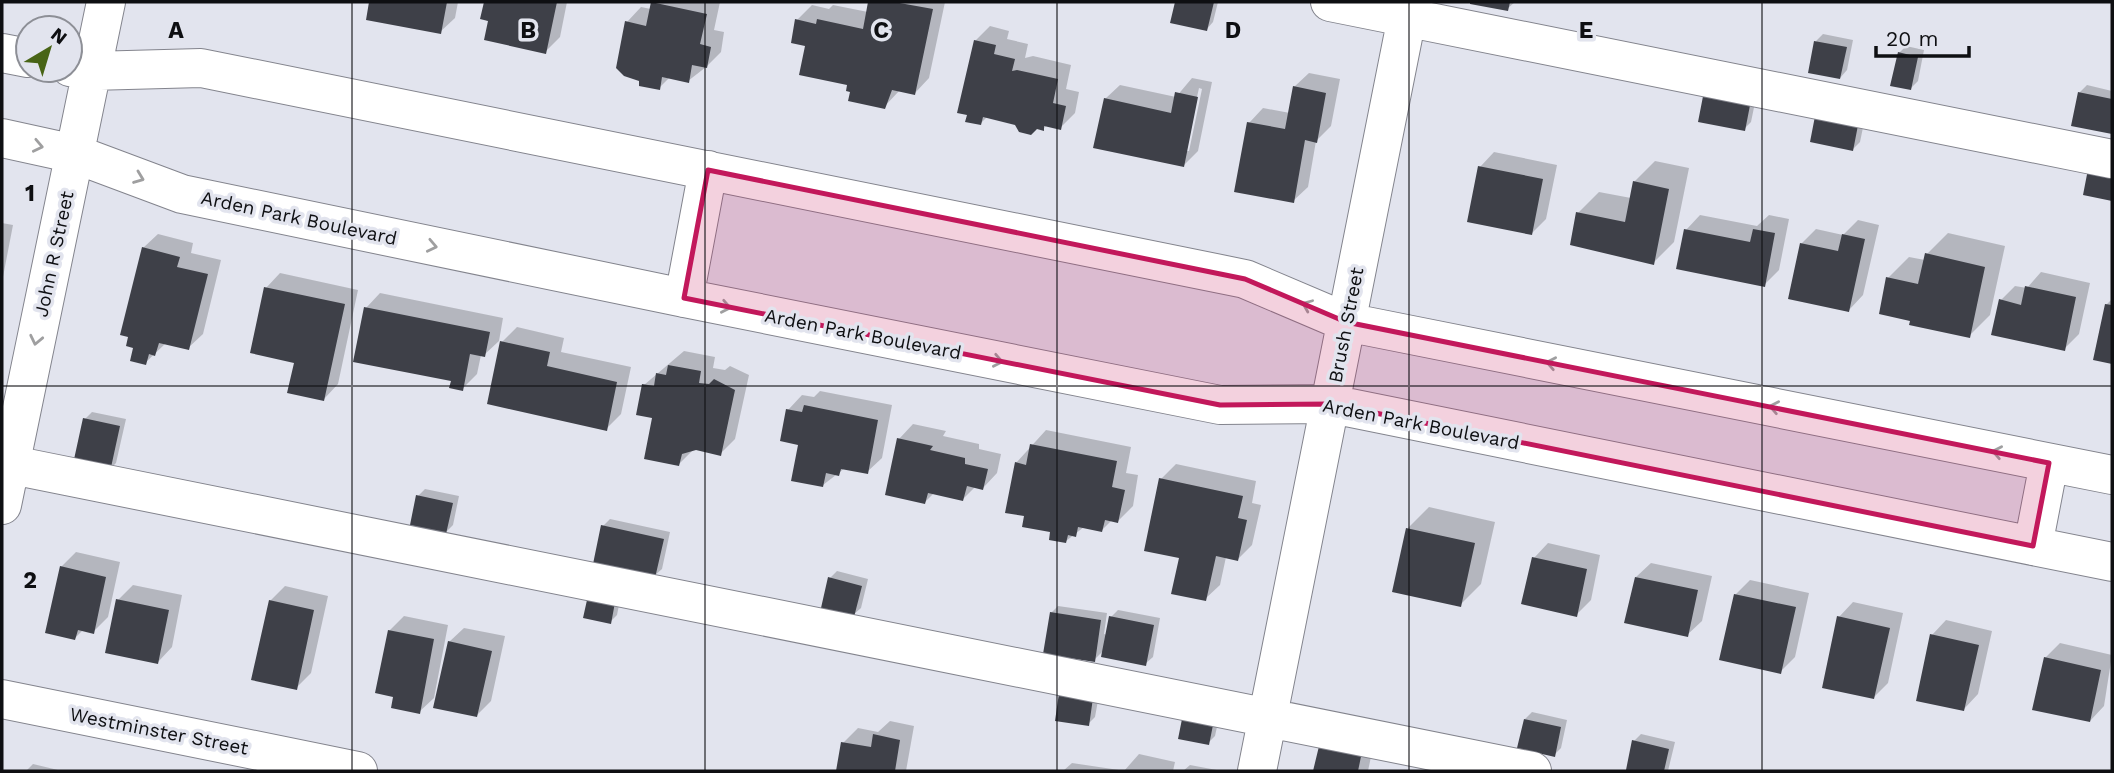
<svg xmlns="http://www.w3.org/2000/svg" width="2114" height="773" viewBox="0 0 2114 773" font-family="'Work Sans',sans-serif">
<rect width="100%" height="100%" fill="#e2e4ee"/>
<path fill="#0003" fill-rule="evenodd" d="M371 2H458L455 18 440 32 368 19Z
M486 2H567L560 37 545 52 482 18Z
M654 2H720L714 30 724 32 721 52 706 67 688 81 670 77 659 88 627 22 641 7 651 9Z
M870 2H945L929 78 915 93 900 90 884 107 852 91 849 84 807 45 797 20 812 5 829 9 833 5 868 12Z
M1177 2H1218L1213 22 1206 30 1172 21Z
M1472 2H1515L1507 9Z
M990 26 1009 31 1007 39 1028 44 1025 58 1033 56 1071 65 1066 89 1079 92 1075 113 1060 128 1047 125 1043 129 988 116 980 124 975 41Z
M1823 34 1853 40 1847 70 1840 78 1816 41Z
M1906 46 1924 50 1918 81 1911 88 1899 53Z
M1309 73 1340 79 1331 126 1316 141 1308 187 1293 201 1249 123 1263 108 1290 113 1294 87Z
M1192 78 1212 82 1198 151 1183 166 1105 99 1120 85 1176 97ZM1199 88 1202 89 1189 151H1185Z
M2087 85 2112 91V132L2073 124 2080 92Z
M1707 87 1758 88 1751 122 1744 129Z
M1866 113 1860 142 1853 149 1812 140Z
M1494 152 1557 165 1546 219 1532 233 1480 167Z
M1655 161 1689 168 1674 242 1653 263 1578 213 1599 192 1631 198 1634 182Z
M1700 215 1757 226 1769 215 1789 219 1779 270 1764 285 1686 230Z
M1858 220 1879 225 1863 295 1849 310 1801 244 1816 229 1843 235Z
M2 223 13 225 2 282Z
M1948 233 2005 246 1990 315 1969 336 1888 278 1909 257 1925 260 1927 254Z
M158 234 193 243 191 253 221 260 203 334 188 348 166 343 145 363 143 248Z
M2041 272 2090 283 2079 334 2064 349 2001 300 2015 286 2027 288Z
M280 273 358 290 338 384 324 399 296 361 266 288Z
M380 293 503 318 499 341 484 355H481L477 374 462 389 366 308Z
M2112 299V362L2095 359 2106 305Z
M517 327 564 338 561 352 631 367 621 414 606 429 502 342Z
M684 351 715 357 713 368 725 370 730 366 749 375 735 439 720 454 694 449 679 464 654 417 644 385Z
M820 391 892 405 882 458 867 472 845 468 823 485 788 410 802 395 814 397Z
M92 412 126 419 116 463 109 470 85 419Z
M913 424 946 431 943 436 979 444V449L1001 454 997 473 983 488 976 486 963 499 934 493 925 502 899 439Z
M1046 430 1131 447 1126 473 1138 475 1133 506 1118 521 1112 520 1102 530 1084 527 1066 541 1026 515 1016 463Z
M1176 464 1256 481 1252 503 1261 505 1252 545 1238 559 1226 557 1220 585 1205 599 1181 557 1161 479Z
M425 489 459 496 453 525 446 532 418 496Z
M1429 507 1495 522 1481 584 1460 605 1408 528Z
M610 519 670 532 662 569 654 576 603 526Z
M1548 543 1600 555 1591 600 1576 615 1534 558Z
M76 552 120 562 108 617 93 632 83 630 75 638 61 567Z
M1651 563 1712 576 1702 621 1687 635 1636 577Z
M837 571 868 579 861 608 853 615 830 578Z
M1750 580 1809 593 1795 657 1780 672 1735 595Z
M133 585 182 595 172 647 158 662 118 600Z
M597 585 622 590 617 615 610 622Z
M285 586 328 596 311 673 296 688 270 601Z
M1853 602 1903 613 1888 683 1874 697 1839 617Z
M1058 606 1107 613 1104 634 1107 635 1111 617 1118 610 1160 618 1153 657 1145 664 1104 650 1094 660 1051 613Z
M404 616 448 625 434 698 419 712 395 695 389 631Z
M1946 620 1992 631 1978 694 1964 709 1932 635Z
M464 628 505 636 491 701 477 715 449 642Z
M2060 643 2112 655 2104 706 2090 721 2045 658Z
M1101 684 1095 717 1088 724 1061 686Z
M1532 712 1567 720 1561 748 1554 755 1525 719Z
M1220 713 1215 736 1208 743 1180 737Z
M890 721 914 726 906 771H837L843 743 858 728 878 732Z
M1376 733 1368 771H1315L1322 739Z
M1641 734 1675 742 1668 771 1628 769 1634 741Z
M1139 754 1175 762 1173 771H1124Z
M1072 763 1119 770V771H1063Z
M33 764 58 770 57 771H26Z
M1190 765 1222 771H1183Z"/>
<path fill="#3e4048" d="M369 2H447L441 34 366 20Z
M484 2H557L546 54 484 40 488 21 480 19Z
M651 2 707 14 700 44 711 47 707 68 692 65 689 83 662 77 660 90 639 86V81L624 76 616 68 625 21 646 26Z
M868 2H894L933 9 915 95 892 90 885 109 848 101 850 92 846 91 847 85 799 75 805 46 791 43 795 19 816 24 817 19 863 29Z
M1175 2H1214L1207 31 1170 23Z
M1470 2H1510L1508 11 1470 4Z
M974 40 996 45 994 54 1015 59 1012 71 1017 70 1058 79 1053 103 1066 106 1061 130 1044 126V131L1037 129 1031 135 1019 132 1015 125 983 117 981 125 965 122 967 115 957 113Z
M1814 41 1847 47 1840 79 1808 73Z
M1898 52 1918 57 1911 90 1890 86Z
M1293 86 1326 93 1317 143 1305 140 1294 203 1234 192 1247 122 1285 129Z
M1705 86 1752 95 1745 131 1698 122Z
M1175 92 1198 97 1184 167 1093 148 1104 98 1171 113Z
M2078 92 2112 99V134L2071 126Z
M1816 111 1859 120 1853 151 1810 142Z
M2089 164 2112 169V201L2083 195Z
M1478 166 1543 179 1532 235 1467 222Z
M1633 181 1669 189 1654 265 1570 245 1576 212 1625 222Z
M1684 229 1750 242 1753 229 1775 233 1765 287 1676 269Z
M1842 234 1865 239 1849 312 1788 299 1800 243 1838 251Z
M142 247 180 257 177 267 208 274 189 350 159 343 155 356 149 354 146 365 130 361 133 348 126 346 128 337 120 335Z
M1925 253 1985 267 1970 338 1909 325 1910 321 1879 314 1886 277 1918 284Z
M2025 286 2076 297 2065 351 1991 335 1999 299 2021 305Z
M264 287 345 304 324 401 287 393 294 363 250 353Z
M2105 304 2112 305V364L2093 360Z
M364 307 490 332 485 357 470 354 463 391 449 388 451 381 353 362Z
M500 341 550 352 547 366 617 382 607 431 487 404Z
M668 365 701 371 699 383 709 384 714 379 735 390 721 456 696 450 682 454 679 466 644 459 652 418 636 415 642 384 654 386 656 373 666 375Z
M804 405 878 420 868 474 841 469 839 476 826 473 823 487 791 481 798 445 780 441 786 409 802 412Z
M83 418 120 426 110 472 73 464Z
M897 438 933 446 930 450 965 458V464L988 469 983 490 967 486 963 501 928 493 925 504 885 495Z
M1030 444 1117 461 1112 487 1125 490 1118 523 1105 520 1102 532 1078 527 1076 537 1068 535 1066 543 1049 540 1050 532 1022 527 1024 516 1005 513 1015 462 1026 465Z
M1159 478 1243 496 1238 518 1247 520 1238 561 1216 556 1206 601 1171 594 1179 558 1144 551Z
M416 495 453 503 446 534 410 525Z
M601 525 664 539 655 578 593 564Z
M1406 528 1475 543 1461 607 1392 592Z
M1532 557 1587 569 1577 617 1521 604Z
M60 566 106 577 94 634 78 630 75 640 45 633Z
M828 577 862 586 854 617 821 608Z
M1635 577 1698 590 1688 637 1624 623Z
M589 591 616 597 611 624 583 618Z
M1734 594 1796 607 1781 674 1719 660Z
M116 599 169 610 158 664 105 653Z
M269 600 314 610 297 690 251 680Z
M1050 612 1101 620 1095 662 1043 654Z
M1109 616 1154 625 1146 666 1101 657Z
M1837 616 1890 628 1874 699 1822 688Z
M388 630 434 639 420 714 391 708 393 697 375 693Z
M1930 634 1979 645 1964 711 1916 701Z
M448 641 492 651 477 717 433 708Z
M2044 657 2101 670 2090 722 2032 710Z
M1060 686 1094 691 1089 726 1055 721Z
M1183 714 1214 720 1209 745 1178 739Z
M1524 719 1561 727 1555 757 1517 748Z
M873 734 900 740 895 771H836L841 742 871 747Z
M1321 738 1363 747 1358 771H1313Z
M1632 740 1669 749 1664 771 1626 770Z"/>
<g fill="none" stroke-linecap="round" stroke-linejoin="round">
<defs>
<path id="minor" d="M1330 2 2112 159
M2 53 28 58
M70 67 91 71 201 68 1245 279 1346 322 2112 475
M2 138 75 154 182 194 684 298 1220 405 1331 404 2112 562
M684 298 708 170
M2 463 1532 771
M2 505 106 2
M2033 546 2049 463
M2 699 358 771
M1257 771 1410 2"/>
</defs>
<use href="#minor" stroke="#83848d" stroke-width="40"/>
<use href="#minor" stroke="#fff" stroke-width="38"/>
</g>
<defs><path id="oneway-chevron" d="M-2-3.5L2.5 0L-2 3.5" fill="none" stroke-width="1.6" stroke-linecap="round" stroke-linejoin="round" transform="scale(1.75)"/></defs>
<g stroke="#9f9fa0">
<use href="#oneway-chevron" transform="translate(38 146) rotate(12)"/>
<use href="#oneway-chevron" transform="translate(139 178) rotate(21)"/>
<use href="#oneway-chevron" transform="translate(432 246) rotate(12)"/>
<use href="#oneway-chevron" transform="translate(1307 305) rotate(-157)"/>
<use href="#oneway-chevron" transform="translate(726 307) rotate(11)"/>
<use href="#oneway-chevron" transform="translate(36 340) rotate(102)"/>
<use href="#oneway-chevron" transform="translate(998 361) rotate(11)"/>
<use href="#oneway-chevron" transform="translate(1551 363) rotate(-169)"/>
<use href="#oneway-chevron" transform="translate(1774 407) rotate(-169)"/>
<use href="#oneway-chevron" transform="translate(1997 452) rotate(-169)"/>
</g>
<path fill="#c2185b" fill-opacity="0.2" stroke="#c2185b" stroke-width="5" stroke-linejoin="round" d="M708 170 1245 279 1346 322 2049 463 2033 546 1331 404 1220 405 684 298Z"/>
<path fill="none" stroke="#0e0f12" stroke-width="2" stroke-opacity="0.55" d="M352 2V771M705 2V771M1057 2V771M1409 2V771M1762 2V771M2 386H2112"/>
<g text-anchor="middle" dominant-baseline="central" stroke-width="7" stroke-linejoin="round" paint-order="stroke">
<g font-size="19" fill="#0e0f12" stroke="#e2e4ee">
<text transform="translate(299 218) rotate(12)">Arden Park Boulevard</text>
<text transform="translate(54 254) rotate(-78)">John R Street</text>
<text transform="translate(1346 325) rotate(-79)">Brush Street</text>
<text transform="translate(863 334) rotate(11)">Arden Park Boulevard</text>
<text transform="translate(1421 424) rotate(11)">Arden Park Boulevard</text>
<text transform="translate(159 731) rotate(11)">Westminster Street</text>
</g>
</g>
<g font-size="23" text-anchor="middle" font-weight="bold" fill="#0e0f12" stroke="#e2e4ee" stroke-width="7" stroke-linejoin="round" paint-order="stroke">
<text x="176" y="38">A</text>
<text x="528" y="38">B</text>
<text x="881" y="38">C</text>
<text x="1233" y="38">D</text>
<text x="1586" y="38">E</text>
<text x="30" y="201">1</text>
<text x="30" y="588">2</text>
</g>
<rect width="2114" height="773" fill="none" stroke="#0e0f12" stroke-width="7"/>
<g transform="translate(49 49) rotate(38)"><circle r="33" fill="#e2e4ee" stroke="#8d8f96" stroke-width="2"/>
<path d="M0-5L12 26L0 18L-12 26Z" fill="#486416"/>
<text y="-10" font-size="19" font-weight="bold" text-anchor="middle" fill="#0e0f12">N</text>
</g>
<path d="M1876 46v10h93v-10" fill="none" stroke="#0e0f12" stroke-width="3.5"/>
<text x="1886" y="46" font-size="21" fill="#0e0f12" stroke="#e2e4ee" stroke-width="5" paint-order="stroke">20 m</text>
</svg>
